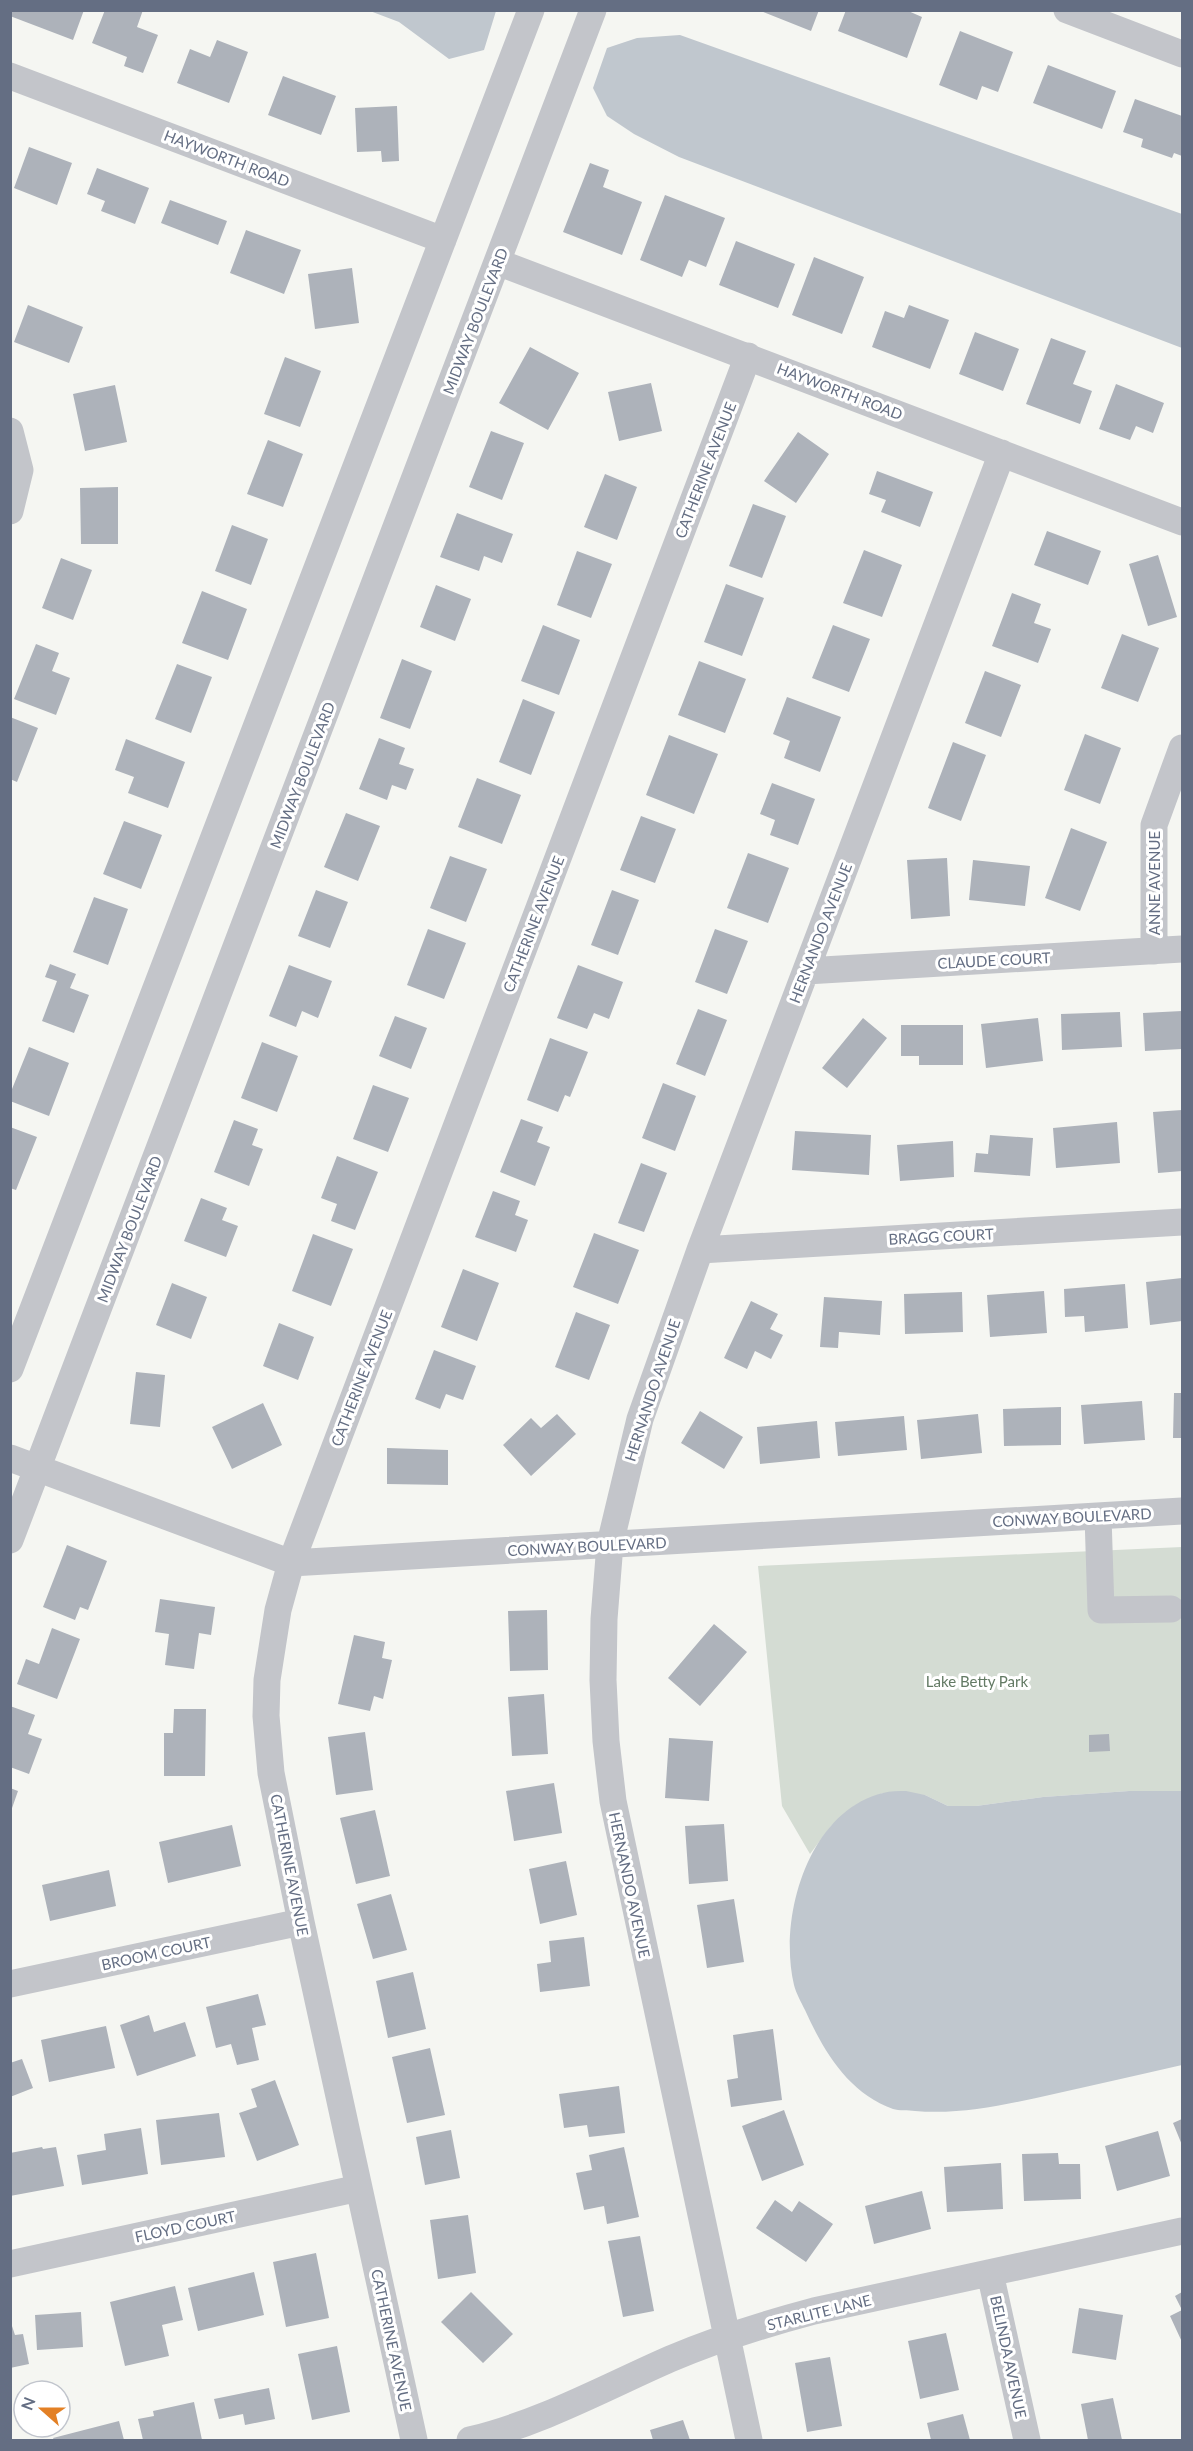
<svg xmlns="http://www.w3.org/2000/svg" width="1193" height="2451" viewBox="0 0 1193 2451" font-family="Lato,sans-serif">
<rect width="100%" height="100%" fill="#f5f6f2"/>
<path fill="#d4dcd3" d="M1182 1547V1791H1129L1043 1797 976 1806H948L925 1795 883 1793 854 1806 831 1826 810 1854 782 1806 758 1566Z"/>
<path fill="#c0c7ce" d="M370 11H496L484 50 449 59 399 22Z
M680 35 1182 214V348L679 157 634 134 607 116 593 88 607 48 637 38Z
M906 1791 925 1795 948 1806H976L1043 1797 1129 1791H1182V2065C1140 2075 1097 2084 1054 2094 1008 2104 962 2115 915 2111 908 2110 899 2111 893 2109 848 2093 823 2050 805 2010 801 2002 796 1993 794 1985 778 1918 808 1811 883 1793 890 1791 899 1791 906 1791Z"/>
<path fill="#adb2ba" d="M10 10H84L73 40 10 16Z
M105 10H143L137 27 158 35 143 73 124 66 127 57 92 43Z
M758 10H819L811 31Z
M846 10H906L922 17 907 58 838 31Z
M960 31 1013 52 998 92 982 86 977 100 939 85Z
M217 40 248 52 229 103 177 83 190 49 210 57Z
M1048 65 1116 91 1102 129 1033 103Z
M283 76 336 96 321 135 268 115Z
M1135 99 1182 116V156L1174 153 1172 158 1141 147 1143 139 1123 132Z
M397 106 399 161 382 162 381 151 357 152 355 108Z
M29 147 72 163 57 205 14 188Z
M590 163 609 170 603 187 642 202 622 255 563 232Z
M97 168 149 188 135 224 101 211 105 201 87 194Z
M665 195 725 218 706 267 689 260 682 277 640 260Z
M170 200 227 221 218 245 161 223Z
M246 230 301 250 284 294 230 273Z
M736 241 795 264 778 308 719 285Z
M814 257 864 277 842 334 792 315Z
M352 268 359 323 315 329 308 274Z
M28 305 83 327 69 363 14 342Z
M909 305 949 320 930 369 872 347 885 311 904 318Z
M975 332 1019 349 1003 391 959 374Z
M1051 338 1086 351 1073 384 1092 391 1080 424 1026 404Z
M530 347 579 373 548 430 499 403Z
M285 357 321 371 300 427 264 414Z
M651 383 662 431 619 441 608 392Z
M1116 384 1164 403 1153 433 1136 426 1130 440 1099 429Z
M115 385 127 442 85 451 73 394Z
M491 431 524 443 502 500 469 487Z
M798 432 829 454 796 503 764 481Z
M268 440 303 454 283 507 247 494Z
M877 471 933 492 920 527 881 512 886 500 869 494Z
M605 474 637 487 617 540 584 527Z
M118 487V544H81L80 488Z
M753 504 786 516 762 578 729 566Z
M457 513 513 534 502 563 484 556 479 571 440 557Z
M232 525 268 539 251 585 215 571Z
M1047 531 1101 551 1088 585 1034 565Z
M864 550 902 565 882 617 843 603Z
M577 551 612 564 591 618 557 605Z
M1158 555 1177 617 1148 626 1129 564Z
M61 558 92 570 73 620 42 608Z
M726 584 764 598 742 656 704 642Z
M436 585 471 599 455 641 420 627Z
M202 591 247 609 228 660 182 643Z
M1012 593 1041 604 1034 623 1051 629 1038 663 992 646Z
M543 625 580 640 559 695 521 681Z
M833 625 870 639 849 692 812 678Z
M1122 634 1159 648 1138 702 1101 688Z
M36 644 59 653 52 671 70 678 56 715 14 699Z
M402 659 432 671 410 729 380 718Z
M699 661 746 679 725 733 678 715Z
M177 664 212 677 191 733 155 719Z
M985 671 1021 685 1001 737 965 723Z
M787 697 841 717 820 772 784 758 790 741 773 734Z
M523 699 555 712 531 775 499 762Z
M10 717 38 728 17 782 10 779Z
M1085 734 1121 748 1100 804 1064 790Z
M669 735 718 754 694 814 646 795Z
M379 738 405 748 399 764 414 769 406 790 392 785 387 800 359 789Z
M126 739 185 762 168 808 128 793 134 777 115 770Z
M953 742 986 755 961 821 928 808Z
M477 778 521 795 502 844 458 827Z
M772 783 815 799 798 845 770 835 775 820 760 814Z
M346 813 380 826 358 881 324 867Z
M641 816 676 829 655 883 620 870Z
M124 821 162 835 141 889 103 874Z
M1071 828 1107 842 1080 911 1045 898Z
M748 853 789 868 768 923 727 908Z
M450 856 487 869 466 922 430 908Z
M947 858 950 916 911 919 907 860Z
M973 860 1030 866 1025 906 969 900Z
M316 890 348 902 330 948 298 936Z
M612 890 639 900 618 955 591 945Z
M94 897 128 909 108 965 73 952Z
M428 929 466 943 444 999 407 985Z
M715 929 748 941 727 994 695 982Z
M50 964 76 974 70 988 89 995 74 1033 42 1021 57 981 45 977Z
M289 965 332 981 318 1018 302 1011 296 1027 269 1016Z
M578 965 623 982 609 1019 594 1013 587 1029 557 1018Z
M698 1009 727 1020 705 1076 676 1064Z
M1182 1011V1049L1145 1051 1143 1013Z
M1120 1012 1122 1047 1062 1050 1061 1014Z
M395 1016 427 1028 411 1069 379 1056Z
M863 1018 887 1038 847 1088 822 1068Z
M1038 1018 1043 1061 986 1068 981 1024Z
M901 1025H963V1065H919V1056H901Z
M550 1038 588 1052 570 1097 565 1095 558 1112 527 1100Z
M262 1042 298 1056 277 1112 241 1098Z
M29 1047 69 1063 49 1116 10 1101V1094Z
M663 1083 696 1096 675 1151 642 1138Z
M373 1085 409 1098 388 1152 353 1139Z
M1182 1110V1171L1158 1173 1153 1112Z
M521 1119 543 1127 537 1142 550 1147 535 1186 500 1172Z
M234 1120 258 1129 252 1145 263 1149 249 1186 214 1172Z
M1117 1122 1120 1163 1056 1168 1053 1128Z
M10 1127 37 1137 16 1190 10 1188Z
M795 1131 871 1135 869 1175 792 1170Z
M990 1135 1033 1138 1030 1176 974 1172 976 1153 988 1154Z
M953 1141 954 1177 900 1181 897 1145Z
M337 1156 378 1172 355 1230 331 1221 337 1204 321 1198Z
M641 1163 667 1173 644 1232 618 1223Z
M493 1191 520 1201 515 1215 528 1220 516 1252 475 1237Z
M201 1198 227 1208 222 1220 238 1226 226 1257 184 1241Z
M594 1233 639 1250 618 1304 573 1287Z
M313 1234 353 1249 331 1306 292 1291Z
M463 1269 499 1283 477 1341 441 1327Z
M1182 1278V1321L1150 1325 1146 1282Z
M172 1283 207 1297 191 1339 156 1325Z
M1125 1284 1128 1328 1085 1332 1084 1316 1065 1317 1064 1289Z
M1044 1291 1047 1333 990 1337 987 1295Z
M962 1292 963 1332 905 1334 904 1294Z
M824 1297 882 1301 880 1335 839 1332 838 1348 820 1347Z
M751 1301 778 1314 770 1329 783 1335 771 1359 755 1351 747 1369 724 1358Z
M576 1312 610 1325 589 1380 555 1367Z
M279 1323 314 1337 298 1380 263 1366Z
M434 1350 476 1366 463 1400 446 1394 440 1409 415 1399Z
M136 1372 165 1375 160 1427 130 1424Z
M1174 1393H1182V1438H1173Z
M1142 1401 1145 1440 1084 1444 1081 1405Z
M263 1403 282 1445 232 1469 212 1427Z
M1061 1407V1445L1004 1446 1003 1409Z
M700 1411 743 1437 724 1469 681 1443Z
M557 1414 576 1434 531 1476 503 1445 531 1418 541 1428Z
M978 1414 982 1453 921 1459 917 1420Z
M904 1416 907 1450 838 1456 835 1422Z
M817 1421 820 1458 760 1464 757 1427Z
M387 1448 448 1450V1485L387 1484Z
M67 1545 107 1561 88 1610 80 1607 75 1620 43 1607Z
M160 1599 215 1607 211 1635 199 1633 194 1669 165 1665 169 1634 155 1632Z
M547 1610 548 1670 510 1671 508 1611Z
M714 1624 747 1652 700 1706 668 1678Z
M52 1628 80 1639 57 1699 17 1684 26 1659 39 1664Z
M354 1635 385 1642 382 1658 392 1660 383 1699 374 1696 370 1711 338 1704Z
M544 1694 548 1754 512 1756 508 1697Z
M10 1706 35 1715 28 1734 42 1739 29 1774 10 1767Z
M174 1709H206L205 1776H164V1733H173Z
M365 1732 373 1790 336 1795 328 1737Z
M1109 1734 1110 1751 1089 1752V1735Z
M669 1738 713 1741 709 1801 665 1798Z
M554 1783 562 1833 514 1841 506 1791Z
M10 1788 18 1791 11 1811H10Z
M375 1810 390 1876 356 1884 340 1818Z
M724 1824 728 1881 689 1884 685 1826Z
M232 1825 241 1866 168 1883 159 1842Z
M566 1861 577 1915 540 1924 529 1869Z
M109 1870 116 1906 50 1921 42 1885Z
M391 1894 407 1950 373 1959 357 1904Z
M734 1899 744 1962 707 1968 697 1905Z
M584 1937 590 1986 540 1992 537 1964 551 1962 549 1941Z
M413 1972 426 2029 388 2038 376 1981Z
M258 1994 266 2025 252 2028 259 2060 237 2065 231 2044 216 2048 206 2007Z
M149 2015 154 2032 185 2022 196 2056 137 2076 120 2025Z
M106 2026 115 2068 49 2082 41 2040Z
M773 2029 782 2100 731 2107 727 2080 738 2078 733 2035Z
M430 2048 445 2115 407 2123 392 2057Z
M22 2059 33 2088 10 2097V2063Z
M275 2080 299 2145 257 2161 239 2113 257 2107 251 2089Z
M619 2086 625 2133 589 2137 587 2125 564 2128 559 2094Z
M784 2110 804 2165 762 2181 742 2126Z
M219 2113 225 2157 161 2165 156 2120Z
M1182 2119V2145L1173 2123Z
M141 2128 148 2174 82 2185 77 2155 106 2150 104 2134Z
M451 2130 460 2178 425 2185 416 2137Z
M1158 2131 1170 2176 1117 2191 1105 2146Z
M42 2147 43 2149 56 2147 64 2186 10 2196V2153Z
M624 2147 639 2217 607 2224 604 2206 584 2210 576 2173 592 2170 589 2155Z
M1058 2153 1059 2164H1080L1081 2199 1024 2201 1022 2154Z
M1001 2163 1003 2209 947 2212 944 2167Z
M922 2191 931 2229 874 2244 865 2206Z
M775 2200 792 2212 799 2201 833 2224 806 2262 756 2228Z
M468 2215 476 2273 438 2279 430 2220Z
M640 2236 654 2311 623 2317 608 2241Z
M316 2253 329 2318 286 2327 273 2262Z
M254 2272 264 2315 198 2331 188 2288Z
M175 2286 183 2320 162 2325 169 2356 125 2366 110 2302Z
M471 2292 513 2334 483 2363 441 2322Z
M1182 2292V2342L1170 2316 1182 2310 1175 2296Z
M1079 2308 1123 2315 1116 2360 1072 2353Z
M81 2312 83 2347 37 2350 35 2315Z
M10 2320 15 2335 23 2334 29 2364 10 2368Z
M946 2333 959 2390 920 2399 908 2341Z
M337 2346 350 2412 312 2420 298 2354Z
M830 2357 842 2426 807 2432 795 2363Z
M269 2388 275 2419 245 2425 243 2414 219 2419 214 2399Z
M1113 2398 1122 2440H1088L1081 2404Z
M194 2402 202 2440H143L138 2419 154 2416 153 2411Z
M963 2414 970 2440H931L927 2423Z
M683 2420 690 2440H653L650 2430Z
M119 2421 124 2440H54L53 2438Z"/>
<g fill="none" stroke-linecap="round" stroke-linejoin="round">
<path stroke="#c3c5ca" stroke-width="27" d="M1067 10 1182 54
M10 76 443 240
M497 262 1182 522
M10 431 20 470 10 511
M1154 951V825L1182 748
M806 971 1182 949
M700 1250 1182 1222
M10 1369 531 10
M10 1458 291 1563 1182 1511
M1098 1516 1101 1610 1171 1609
M10 1540 593 10
M10 1984 301 1922
M10 2264 359 2188
M990 2273 1027 2440
M414 2440 301 1922 271 1773 266 1716 267 1680 278 1610 291 1563 748 356
M470 2440C541 2423 604 2388 670 2359 717 2339 765 2324 814 2311L1182 2231
M749 2440 613 1801 606 1741 603 1680 604 1619 610 1544 640 1419 700 1250 1002 453"/>
</g>
<g text-anchor="middle" dominant-baseline="central" stroke-width="6" stroke-linejoin="round" paint-order="stroke">
<g font-size="15" fill="#646e83" stroke="#fff">
<text transform="translate(227 158) rotate(21)">HAYWORTH ROAD</text>
<text transform="translate(475 321) rotate(-69)">MIDWAY BOULEVARD</text>
<text transform="translate(840 391) rotate(21)">HAYWORTH ROAD</text>
<text transform="translate(705 470) rotate(-69)">CATHERINE AVENUE</text>
<text transform="translate(302 775) rotate(-69)">MIDWAY BOULEVARD</text>
<text transform="translate(1154 883) rotate(-90)">ANNE AVENUE</text>
<text transform="translate(533 924) rotate(-69)">CATHERINE AVENUE</text>
<text transform="translate(820 933) rotate(-69)">HERNANDO AVENUE</text>
<text transform="translate(994 960) rotate(-3)">CLAUDE COURT</text>
<text transform="translate(129 1229) rotate(-69)">MIDWAY BOULEVARD</text>
<text transform="translate(941 1236) rotate(-3)">BRAGG COURT</text>
<text transform="translate(361 1378) rotate(-69)">CATHERINE AVENUE</text>
<text transform="translate(652 1390) rotate(-72)">HERNANDO AVENUE</text>
<text transform="translate(1072 1517) rotate(-3)">CONWAY BOULEVARD</text>
<text transform="translate(587 1546) rotate(-3)">CONWAY BOULEVARD</text>
<text transform="translate(290 1865) rotate(79)">CATHERINE AVENUE</text>
<text transform="translate(630 1885) rotate(78)">HERNANDO AVENUE</text>
<text transform="translate(156 1953) rotate(-12)">BROOM COURT</text>
<text transform="translate(185 2226) rotate(-12)">FLOYD COURT</text>
<text transform="translate(819 2312) rotate(-14)">STARLITE LANE</text>
<text transform="translate(392 2340) rotate(78)">CATHERINE AVENUE</text>
<text transform="translate(1009 2357) rotate(78)">BELINDA AVENUE</text>
</g>
<g font-size="15" fill="#637a64" stroke="#fff">
<text x="977" y="1681">Lake Betty Park</text>
</g>
</g>
<rect width="1193" height="2451" fill="none" stroke="#646e83" stroke-width="24"/>
<g transform="translate(42 2409) rotate(291)"><circle r="28" fill="#ffffff" stroke="#c1c5cd" stroke-width="1.5"/>
<path d="M0-4.5L10 22L0 15L-10 22Z" fill="#e38025"/>
<text y="-9" font-size="16" font-weight="bold" text-anchor="middle" fill="#646e83">N</text>
</g>
</svg>
